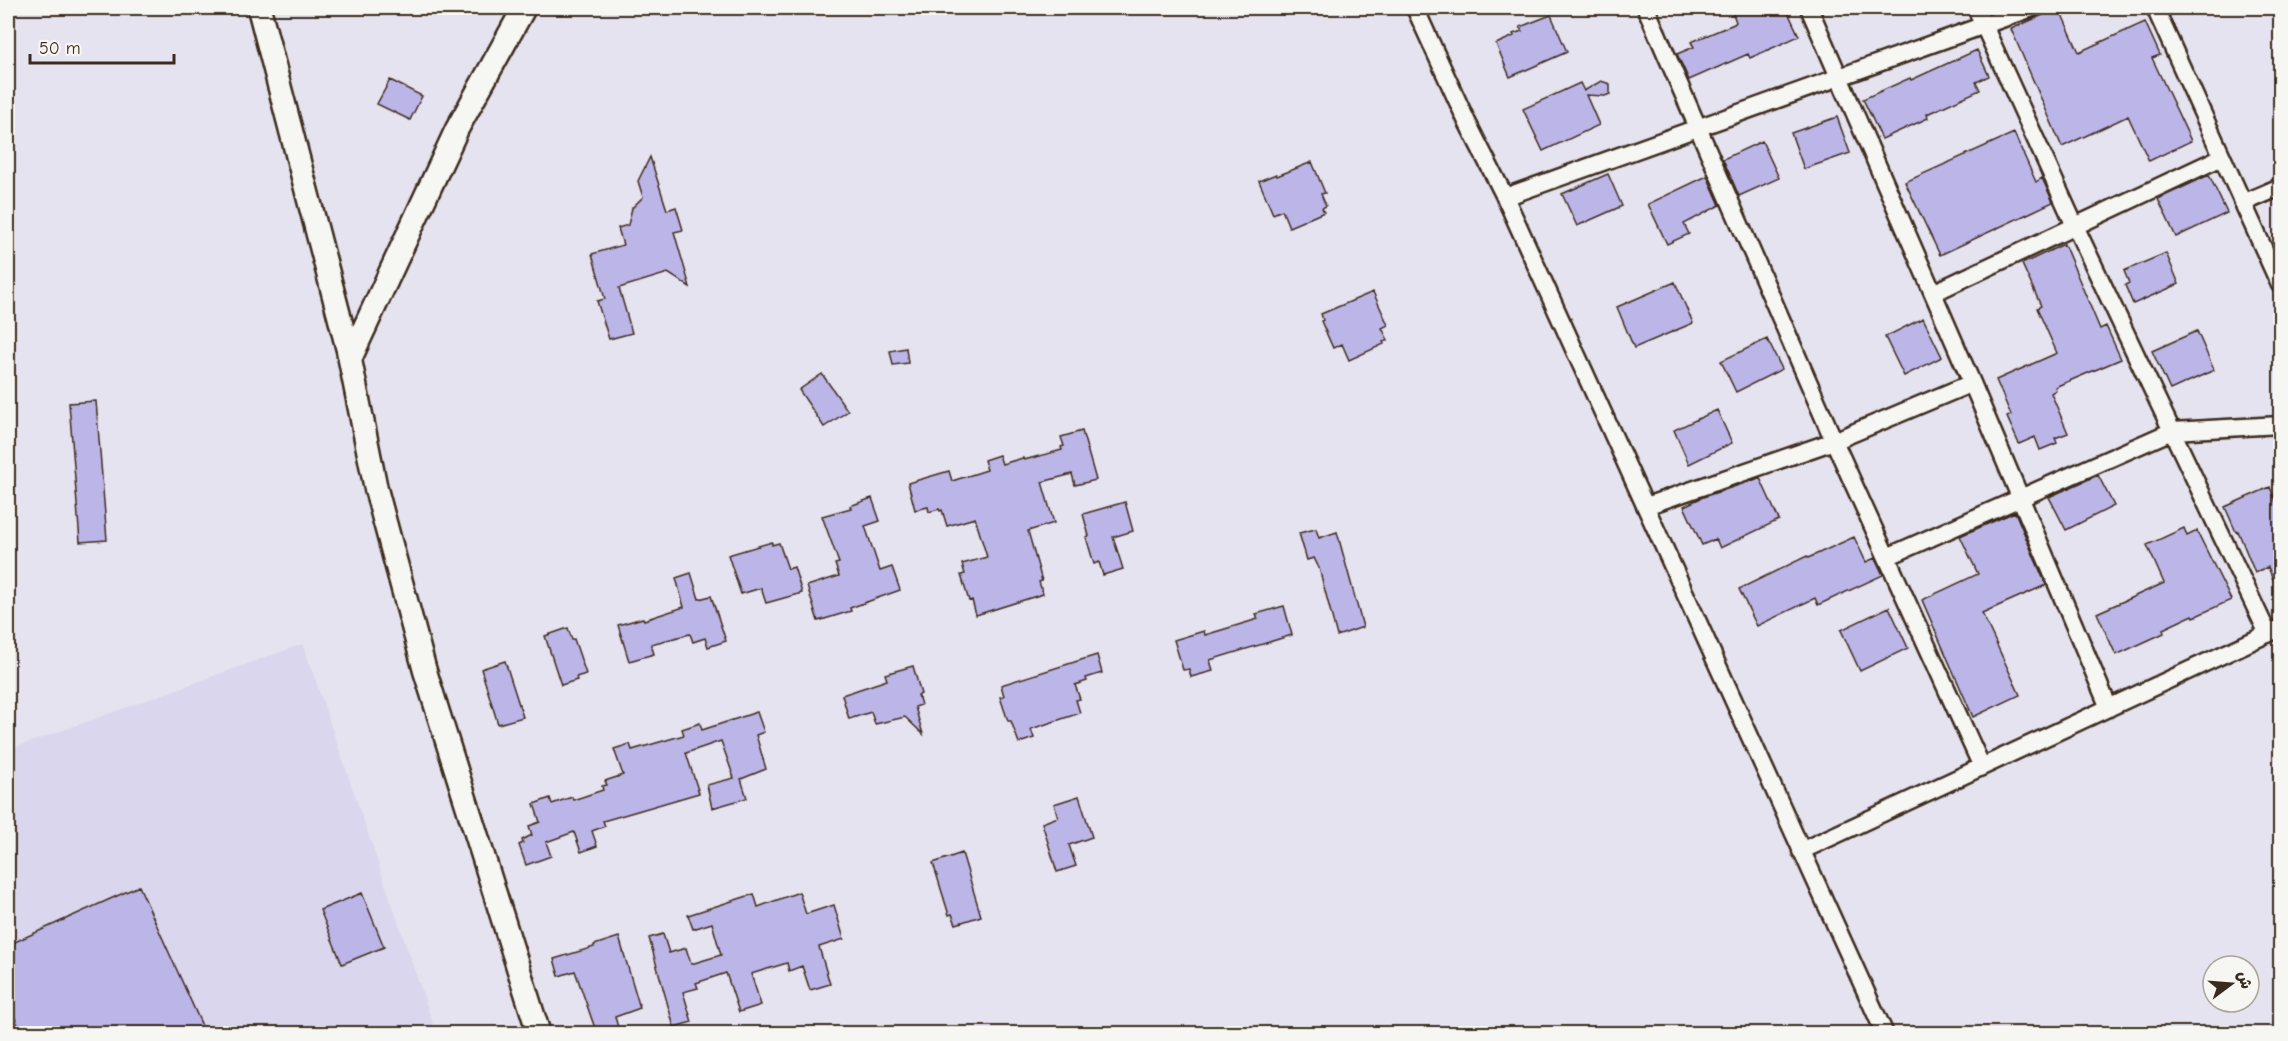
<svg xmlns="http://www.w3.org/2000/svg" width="2288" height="1041" viewBox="0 0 2288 1041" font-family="'Comic Neue','Playpen Sans Arabic',sans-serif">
<rect width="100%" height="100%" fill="#e5e3ef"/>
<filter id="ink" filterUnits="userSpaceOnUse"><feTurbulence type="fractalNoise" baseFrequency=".0167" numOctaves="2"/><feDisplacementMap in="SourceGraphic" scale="12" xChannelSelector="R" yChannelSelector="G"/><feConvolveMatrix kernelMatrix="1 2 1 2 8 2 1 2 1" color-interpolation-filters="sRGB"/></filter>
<g filter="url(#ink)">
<path fill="#d9d6ed" d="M303 644 436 1033H8V750Z"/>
<path fill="#bcb6e8" stroke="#3b2a1e" stroke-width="1.5" d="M1731 8H1786L1799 36 1750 58 1748 54 1689 80 1677 54 1694 47 1691 42 1734 24 1736 22Z
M2059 8 2079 52 2145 22 2160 55 2152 58 2191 141 2149 161 2128 116 2062 147 2011 29Z
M1551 15 1567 52 1510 77 1496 44 1514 36 1513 34 1522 31 1520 27Z
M1977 50 1989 76 1976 82 1980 90 1927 114 1928 118 1882 139 1863 99 1910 78 1911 80Z
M390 80 422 96 410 120 377 104Z
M1601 81 1610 84V94L1605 96 1586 95 1599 125 1543 151 1523 109 1580 83 1584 91Z
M1837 117 1850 153 1804 169 1791 133Z
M2014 133 2036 182 2042 178 2053 202 1940 255 1905 182Z
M1762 141 1779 178 1739 196 1723 159Z
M650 157 667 210 676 207 683 230 674 232 690 287 668 273 619 288 632 333 609 339 597 301 605 299 592 254 623 245 618 228 628 225 632 208 643 197 638 181Z
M1312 162 1325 193 1321 194 1326 206 1322 208 1324 212 1289 227 1282 210 1273 214 1259 181 1276 174 1277 176Z
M1608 174 1622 206 1577 226 1562 194Z
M2209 175 2227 213 2176 237 2158 199Z
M1707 176 1720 205 1684 224 1689 234 1667 244 1648 204Z
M2064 244 2100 329 2106 326 2121 359 2055 387 2056 390 2051 393 2068 433 2055 438 2057 443 2040 450 2035 437 2019 444 2007 417 2011 415 1996 380 2057 353 2037 308 2041 306 2022 264Z
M2166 253 2179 284 2133 304 2125 285 2129 283 2124 271Z
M1675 282 1693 323 1634 348 1617 307Z
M1373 292 1388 325 1382 328 1388 340 1383 342 1384 344 1349 360 1342 344 1333 348 1321 321 1323 320 1321 314Z
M1923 318 1942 357 1904 376 1885 337Z
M2197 331 2214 370 2170 390 2152 351Z
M1767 339 1782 369 1736 392 1721 361Z
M906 348 908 363 893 365 890 351Z
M822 374 848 411 824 427 799 390Z
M96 401 107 540 80 542 69 403Z
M1717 410 1732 443 1689 464 1674 430Z
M1082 431 1096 480 1075 485 1072 474 1042 482 1054 523 1028 531 1042 581 1039 582 1043 594 976 615 972 600 969 601 961 575 965 574 962 564 987 557 975 518 947 526 942 510 940 511 939 509 929 512 928 507 915 510 908 483 949 471 952 481 987 470 984 460 999 455 1002 464 1023 458 1024 460 1062 450 1061 447 1064 446 1061 437Z
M2098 475 2114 506 2066 530 2049 497Z
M1760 478 1779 520 1720 548 1716 539 1702 545 1684 506 1703 497Z
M2270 487 2280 512V597L2268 567 2255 573 2238 531 2236 532 2225 507Z
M872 498 880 521 865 526 880 571 892 567 900 590 850 608 851 611 818 621 807 586 839 576 835 564 839 563 822 516 851 508 850 506Z
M1125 502 1133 531 1113 537 1123 569 1103 575 1099 562 1094 564 1086 537 1089 536 1083 514Z
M2015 512 2046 585 1982 613 2020 695 1973 717 1922 600 1978 574 1960 536Z
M2184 528 2187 536 2197 531 2231 600 2194 617 2193 615 2163 629 2164 633 2116 655 2097 613 2164 583 2147 545Z
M1316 529 1319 538 1337 532 1363 627 1337 636 1319 568 1314 558 1307 560 1299 533Z
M1854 537 1866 562 1875 558 1883 575 1818 605 1815 598 1757 626 1739 589 1807 556 1808 558Z
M772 542V545L779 543 788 569 794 567 802 593 766 603 761 588 741 594 728 555Z
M691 573 699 599 711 596 726 641 708 647 705 638 693 642 690 634 651 644 654 654 629 661 618 625 643 618 644 620 684 607 676 578Z
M1284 606 1292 635 1210 660 1213 671 1191 677 1189 669 1183 670 1174 640 1204 631 1205 635 1258 619 1256 614Z
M1889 607 1908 648 1860 671 1841 630Z
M568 628 572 640 574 639 586 674 576 677 577 680 561 685 545 636Z
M1097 655 1102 673 1086 678 1087 681 1075 685 1080 699 1076 700 1080 713 1031 729 1034 738 1019 743 1011 721H1008L1000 697 1004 696 1001 685Z
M505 661 523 717 498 724 481 669Z
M913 666 921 694 918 695 921 705 915 707 923 734 905 717 875 724 871 712 849 719 842 695 887 680 885 674Z
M757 712 764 732 756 735 766 769 741 779 747 798 712 808 707 785 734 778 721 741 686 753 699 793 603 821 605 826 592 831 597 846 581 852 574 832 546 842 551 856 526 865 519 845 523 843 522 840 532 835 529 826 540 822 534 804 550 798 552 804 572 797 573 800 603 790 602 786 607 785 605 781 623 775 614 749 630 744 632 750 684 735 682 729 700 723 702 730Z
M1079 796 1092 837 1069 845 1076 866 1057 872 1042 823 1058 817 1054 804Z
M962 853 981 916 956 924 952 914 949 915 933 863Z
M139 886 203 1028 191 1034H22L8 1002V945Z
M799 892 806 914 834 905 844 939 819 947 830 984 810 990 802 966 789 971 787 963 751 974 761 1005 739 1012 726 973 696 983 698 988 683 992 692 1022 674 1027 649 938 663 934 669 953 686 948 691 964 721 955 712 923 693 929 688 915 754 894 758 907Z
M362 893 384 947 342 964 320 910Z
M619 937 640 1008 615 1017 620 1034H597L575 971 559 976 554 959 594 947V945Z"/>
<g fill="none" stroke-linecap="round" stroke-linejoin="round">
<defs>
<path id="street" d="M1415 8 1467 122 1505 197 1885 1034
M1646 8 1834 441 1982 767
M1809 8 1972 383 2109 708
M1976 8 2075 226 2268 634
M2155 8 2280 285
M1505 197 2032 8
M2243 203 2280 187
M1933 293 2222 157
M1646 506 1834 441 1972 383
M1887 557 2172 431 2280 425
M1801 851 2280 628"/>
<path id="secondary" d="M259 8 348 350 376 489 425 671 539 1034
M350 359 457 129 524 8"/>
</defs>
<use href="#street" stroke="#3b2a1e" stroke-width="21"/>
<use href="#secondary" stroke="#3b2a1e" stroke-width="27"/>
<use href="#street" stroke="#f6f6f2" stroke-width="16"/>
<use href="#secondary" stroke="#f6f6f2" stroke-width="22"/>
</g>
</g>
<rect width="2288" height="1041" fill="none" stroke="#f6f6f2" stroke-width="30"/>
<rect x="15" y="15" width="2258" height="1011" fill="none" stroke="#3b2a1e" stroke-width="2" filter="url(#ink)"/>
<g transform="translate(2231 984) rotate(74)"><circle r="28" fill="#f6f6f2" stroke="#aba49d" stroke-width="1.5"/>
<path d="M0-4.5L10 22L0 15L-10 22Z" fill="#3b2a1e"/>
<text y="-9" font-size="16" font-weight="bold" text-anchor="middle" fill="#3b2a1e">ش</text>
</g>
<path d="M30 54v9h144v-9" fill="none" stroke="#3b2a1e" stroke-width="3"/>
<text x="39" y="54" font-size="18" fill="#3b2a1e" stroke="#f6f6f2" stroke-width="4.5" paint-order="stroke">50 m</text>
</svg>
